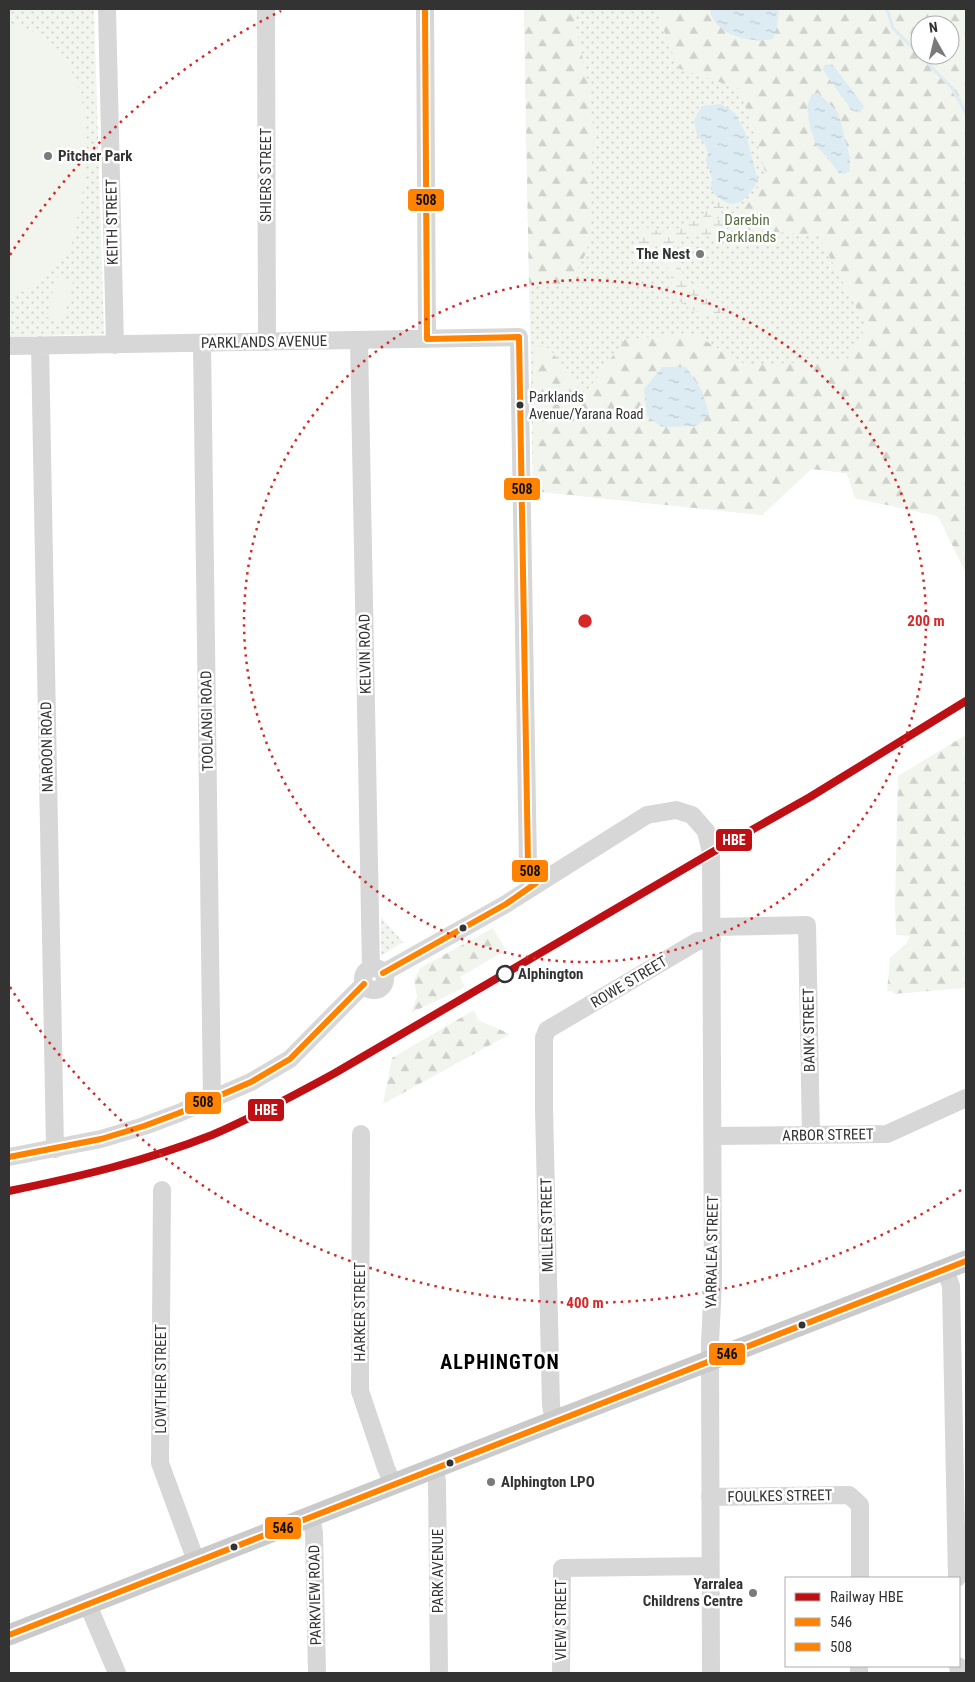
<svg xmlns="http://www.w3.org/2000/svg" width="975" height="1682" viewBox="0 0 975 1682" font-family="'Roboto Condensed',sans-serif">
<defs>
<pattern id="grass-dots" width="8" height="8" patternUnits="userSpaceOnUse" patternTransform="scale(1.25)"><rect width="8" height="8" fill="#f1f5ed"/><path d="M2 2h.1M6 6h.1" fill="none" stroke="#cfd2cc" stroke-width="1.8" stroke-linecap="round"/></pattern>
<pattern id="forest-firs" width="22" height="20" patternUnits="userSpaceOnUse" patternTransform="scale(1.25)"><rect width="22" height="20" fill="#f1f5ed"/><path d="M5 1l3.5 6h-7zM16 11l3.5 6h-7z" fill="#cfd2cc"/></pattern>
<pattern id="wetland-marsh" width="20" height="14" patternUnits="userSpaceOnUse" patternTransform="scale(1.25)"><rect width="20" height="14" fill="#f1f5ed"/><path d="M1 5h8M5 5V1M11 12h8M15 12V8" fill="none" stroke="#cfd2cc"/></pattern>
<pattern id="water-ripples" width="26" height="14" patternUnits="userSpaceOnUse" patternTransform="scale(1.25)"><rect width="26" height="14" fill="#ddebf3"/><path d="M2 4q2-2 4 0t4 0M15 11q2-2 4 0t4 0" fill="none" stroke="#becad1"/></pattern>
</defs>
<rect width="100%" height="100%" fill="#fff"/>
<path fill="url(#grass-dots)" d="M9 9H94L104 334 9 337Z
M524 9H876L966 573 938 516 855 498 847 473 811 469 762 515 533 491Z
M381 917 403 942 381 956Z"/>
<path fill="url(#forest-firs)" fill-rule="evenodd" d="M524 9H578L575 23 589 88 594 138 590 180 592 211 587 251 573 278 556 286H529Z
M656 9H966V573L938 516 855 498 847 473 811 469 762 515 533 491V345L549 348 584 395 625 339 694 334 746 365 847 360 866 326 818 235 732 229 766 174 740 89 678 68ZM920 25H950V55H920Z
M966 735V988L893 994V991H887L890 958 906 944 910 936 896 935 895 905 898 776Z
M493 928 506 950 460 977 465 987 411 1013 417 996 414 980 420 968Z
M474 1010 478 1020 510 1034 383 1104 392 1058Z"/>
<path fill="url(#wetland-marsh)" d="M715 196 732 203 721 209 717 218 727 225 726 235H690L678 242 676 257 685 279 690 284 707 290 721 301 720 315C707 318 682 307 675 296 671 288 673 276 668 269 659 254 623 256 645 227L667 233 703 217 705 212 713 207Z"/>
<path fill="#f1f5ed" d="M9 23C28 30 48 35 61 53 94 99 90 163 78 215 76 224 76 237 71 245 56 269 35 287 9 299Z
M56 277 73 281 63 321 47 317Z"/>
<path fill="url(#water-ripples)" d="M710 9H779L777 27 773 39C751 44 713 35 710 9Z
M832 64 864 106 860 113 851 110C843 96 831 84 823 69L825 65Z
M818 93 838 112 850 158V169L845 174 839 173 827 157 817 147 810 128 807 107 812 94Z
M721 104 734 112 746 134 758 181C754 187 749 195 743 200 731 209 717 199 710 188L713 181 706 161 708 153 705 144 697 135 694 120 702 106Z
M662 367H686L702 391 709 413 697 426 662 427 647 416 644 389Z"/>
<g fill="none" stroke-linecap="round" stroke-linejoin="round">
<path stroke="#ddebf3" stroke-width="3" d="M887 9 893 28 952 88 966 113"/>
<path stroke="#d7d7d7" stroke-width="18" d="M107 9 115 345
M266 9 267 342
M425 9 427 339
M359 340 371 968
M202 343 212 1099
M40 345 55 1149
M9 346 519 337 528 866 536 883
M712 927 807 925 811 1135
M363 979a11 11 0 1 1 22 0a11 11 0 1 1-22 0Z
M383 973 506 904 647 815 676 810 692 815 706 831 711 853 713 1283 710 1343 711 1673
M361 1134 360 1391 386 1468 393 1484
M713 1136 887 1134 966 1098
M9 1157 101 1139 144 1126 179 1113 251 1082 290 1059 364 984
M162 1190 160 1463 196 1561
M945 1269 951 1286 957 1578
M554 1421 551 1405 544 1108V1038L547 1030 698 941 712 940
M434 1469 437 1481 439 1673
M710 1497 849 1495 860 1505V1578
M311 1516 314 1533 317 1673
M88 1605 117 1673
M958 1666 959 1673
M561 1673 562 1568 710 1566
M859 1673V1666"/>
<path stroke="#cacaca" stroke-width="21" d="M9 1635 554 1421 966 1261"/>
<defs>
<path id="bus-1" d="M9 1635 966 1261"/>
<path id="bus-2" d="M383 973 506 904 536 883 528 866 519 337 427 339 425 9
M9 1157 101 1139 144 1126 179 1113 251 1082 290 1059 364 984"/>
</defs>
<use href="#bus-1" stroke="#fff" stroke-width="10"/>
<use href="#bus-2" stroke="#fff" stroke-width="10"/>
<use href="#bus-1" stroke="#ff8200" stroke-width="6"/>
<use href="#bus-2" stroke="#ff8200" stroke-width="6"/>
<defs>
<path id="rail-1" d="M9 1191C78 1177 146 1161 212 1135 254 1117 295 1095 335 1073L711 853 810 797 966 701"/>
</defs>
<use href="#rail-1" stroke="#fff" stroke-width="11"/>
<use href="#rail-1" stroke="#be1014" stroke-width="8"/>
</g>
<g fill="none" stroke="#d62828" stroke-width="2.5" stroke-dasharray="2.5 5">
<circle cx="585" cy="621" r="341"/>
<path d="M961 1190A682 682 0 0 1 10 987M10 255A682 682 0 0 1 281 11"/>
</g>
<g fill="#7a7a7a" stroke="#fff" stroke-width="2">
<circle cx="48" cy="156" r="5"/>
<circle cx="700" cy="254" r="5"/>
<circle cx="491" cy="1482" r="5"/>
<circle cx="753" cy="1593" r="5"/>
</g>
<g fill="#333" stroke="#fff" stroke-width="2">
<circle cx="520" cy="405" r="4.5"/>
<circle cx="463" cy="928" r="4.5"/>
<circle cx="802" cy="1325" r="4.5"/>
<circle cx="450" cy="1463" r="4.5"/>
<circle cx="234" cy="1547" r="4.5"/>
</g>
<circle fill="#fff" stroke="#333" stroke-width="2.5" cx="505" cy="974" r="8"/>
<g text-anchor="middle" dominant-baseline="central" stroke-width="5" stroke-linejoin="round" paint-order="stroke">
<g font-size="14" fill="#333" stroke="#fff" text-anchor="start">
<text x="529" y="397">Parklands<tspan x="529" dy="17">Avenue/Yarana Road</tspan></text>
</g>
<g font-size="15" font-weight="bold" fill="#333" stroke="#fff" text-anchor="start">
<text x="58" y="156">Pitcher Park</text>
<text x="690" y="254" text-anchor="end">The Nest</text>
<text x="501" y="1482">Alphington LPO</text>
<text x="743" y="1584" text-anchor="end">Yarralea<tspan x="743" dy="17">Childrens Centre</tspan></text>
</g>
<g font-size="15" fill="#333" stroke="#fff">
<text transform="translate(266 175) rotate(-90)">SHIERS STREET</text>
<text transform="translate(112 222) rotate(-91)">KEITH STREET</text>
<text transform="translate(264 342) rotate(-1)">PARKLANDS AVENUE</text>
<text transform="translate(365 654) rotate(-91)">KELVIN ROAD</text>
<text transform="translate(207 721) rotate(-91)">TOOLANGI ROAD</text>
<text transform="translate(47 747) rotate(-91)">NAROON ROAD</text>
<text transform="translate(629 982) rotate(-31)">ROWE STREET</text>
<text transform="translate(809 1030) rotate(-91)">BANK STREET</text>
<text transform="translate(828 1135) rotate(-1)">ARBOR STREET</text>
<text transform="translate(547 1225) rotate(-91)">MILLER STREET</text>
<text transform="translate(712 1252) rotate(-89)">YARRALEA STREET</text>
<text transform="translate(360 1312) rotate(-90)">HARKER STREET</text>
<text transform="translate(161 1379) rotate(-90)">LOWTHER STREET</text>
<text transform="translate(780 1496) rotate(-1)">FOULKES STREET</text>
<text transform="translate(438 1571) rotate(-90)">PARK AVENUE</text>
<text transform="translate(315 1595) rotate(-91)">PARKVIEW ROAD</text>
<text transform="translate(561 1620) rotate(-90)">VIEW STREET</text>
</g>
<g font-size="15" fill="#56703f" stroke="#fff">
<text x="747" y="220">Darebin<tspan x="747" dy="17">Parklands</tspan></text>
</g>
<g font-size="15" font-weight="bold" fill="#333" stroke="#fff" text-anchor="start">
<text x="518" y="974">Alphington</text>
</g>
<g font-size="20" font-weight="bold" letter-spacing="1" fill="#000" stroke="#fff">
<text x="500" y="1362">ALPHINGTON</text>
</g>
</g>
<circle cx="585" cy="621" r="8" fill="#d62828" stroke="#fff" stroke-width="2.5"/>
<g font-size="15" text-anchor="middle" font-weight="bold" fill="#d62828" stroke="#fff" stroke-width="5" stroke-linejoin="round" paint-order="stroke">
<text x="926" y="626">200 m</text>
<text x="585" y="1308">400 m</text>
</g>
<g stroke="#fff" stroke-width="2">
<rect x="407" y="188" width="38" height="24" rx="5" fill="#ff8200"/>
<rect x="503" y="477" width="38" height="24" rx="5" fill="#ff8200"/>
<rect x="715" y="828" width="38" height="24" rx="5" fill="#be1014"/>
<rect x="511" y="859" width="38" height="24" rx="5" fill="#ff8200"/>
<rect x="184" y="1091" width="38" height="24" rx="5" fill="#ff8200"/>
<rect x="247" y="1098" width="38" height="24" rx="5" fill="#be1014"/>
<rect x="708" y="1342" width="38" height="24" rx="5" fill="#ff8200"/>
<rect x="264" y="1516" width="38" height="24" rx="5" fill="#ff8200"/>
</g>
<g font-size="14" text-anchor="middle" font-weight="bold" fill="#fff">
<text x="734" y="845">HBE</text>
<text x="266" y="1115">HBE</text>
</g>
<g font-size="14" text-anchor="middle" font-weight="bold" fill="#111">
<text x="426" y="205">508</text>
<text x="522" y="494">508</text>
<text x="530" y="876">508</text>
<text x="203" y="1107">508</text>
<text x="727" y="1359">546</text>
<text x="283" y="1533">546</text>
</g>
<rect width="975" height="1682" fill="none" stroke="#333333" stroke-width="20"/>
<rect x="785" y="1577" width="175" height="90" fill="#ffffff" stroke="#adadad"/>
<rect x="795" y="1593" width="25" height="8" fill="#be1014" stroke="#adadad"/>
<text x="830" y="1602" font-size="15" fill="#333333">Railway HBE</text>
<rect x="795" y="1618" width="25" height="8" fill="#ff8200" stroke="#adadad"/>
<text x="830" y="1627" font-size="15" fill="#333333">546</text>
<rect x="795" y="1643" width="25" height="8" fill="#ff8200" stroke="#adadad"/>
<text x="830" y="1652" font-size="15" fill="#333333">508</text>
<g transform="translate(935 40) rotate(352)"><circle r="24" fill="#ffffff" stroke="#adadad"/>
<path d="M0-4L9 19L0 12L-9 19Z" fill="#7a7a7a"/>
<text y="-8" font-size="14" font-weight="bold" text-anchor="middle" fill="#333333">N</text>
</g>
</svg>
